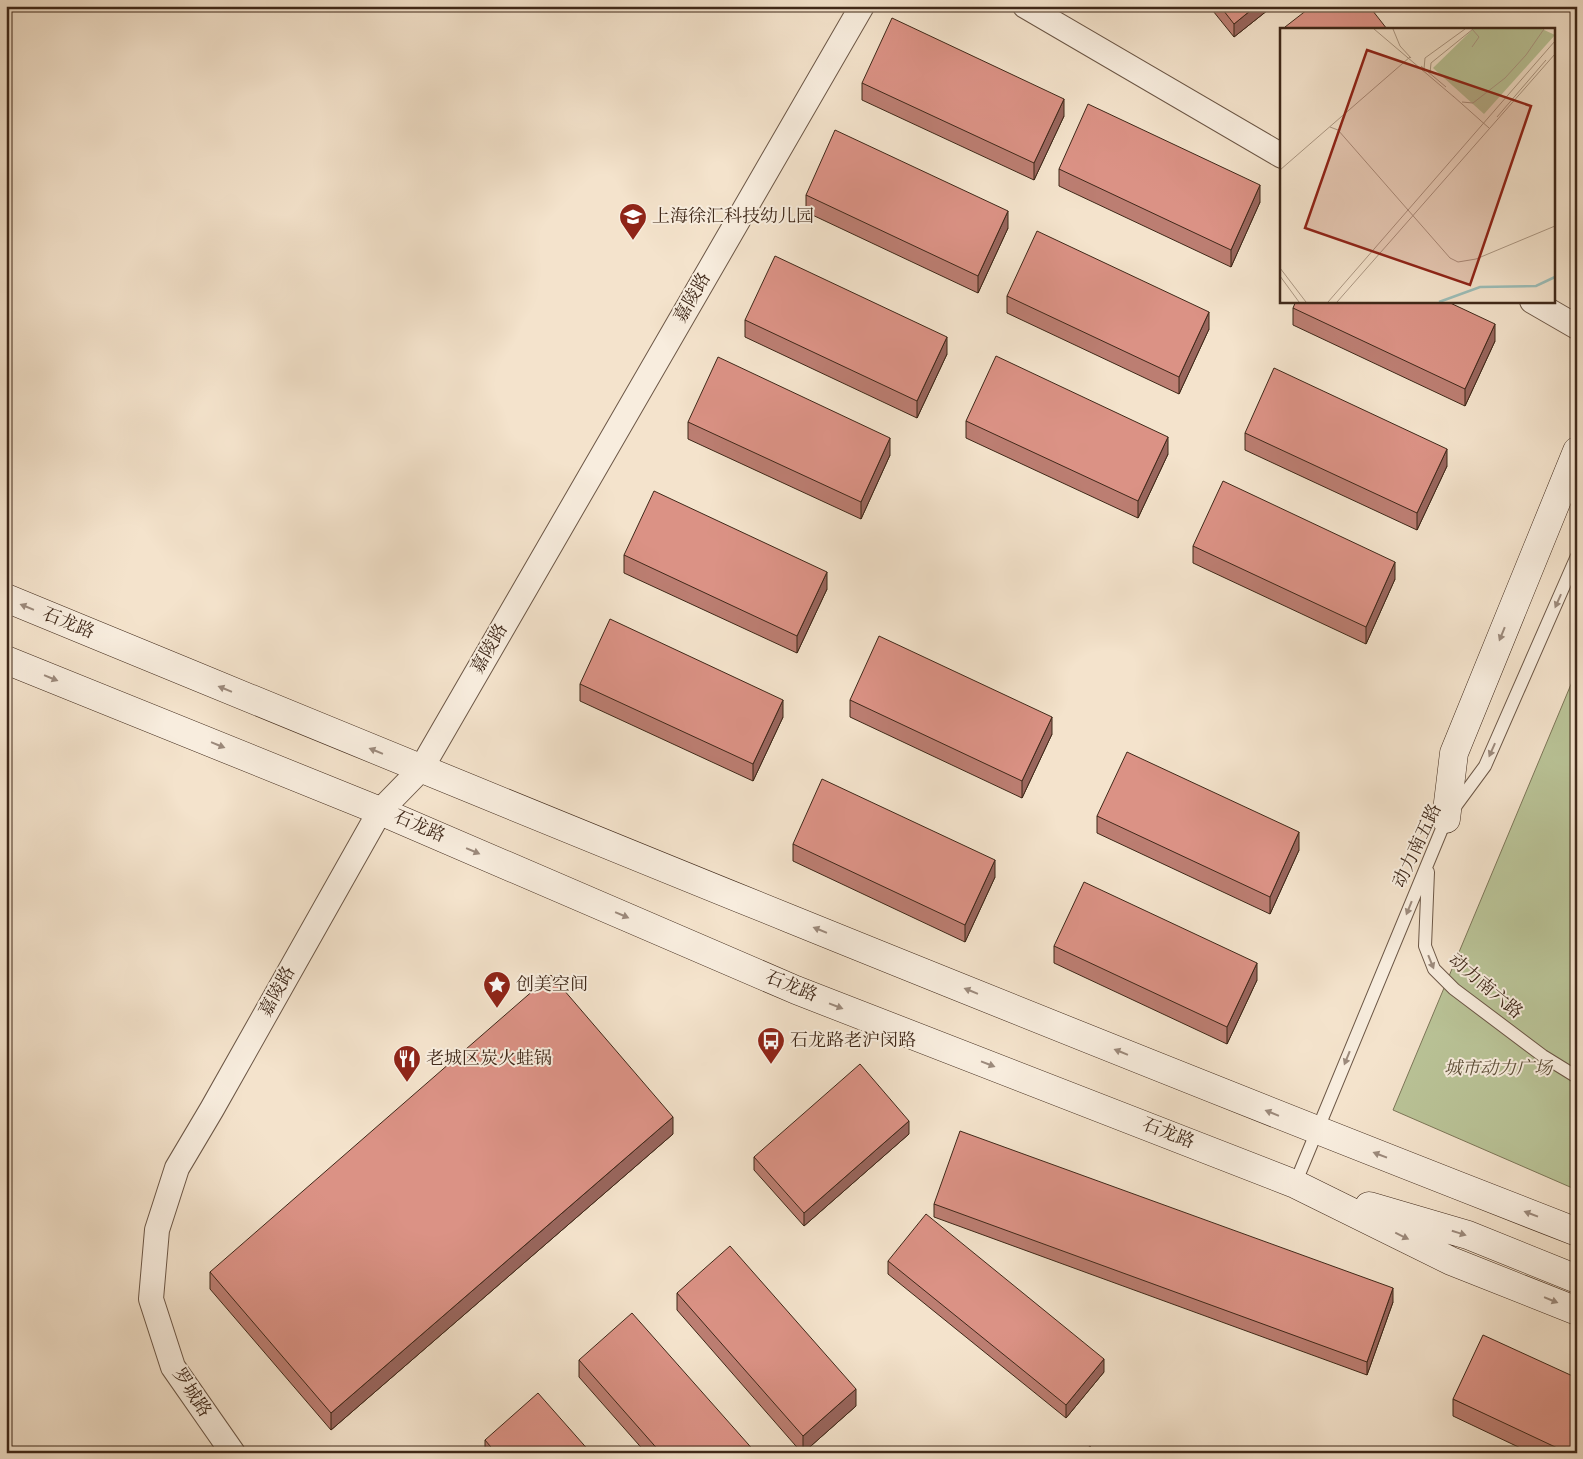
<svg xmlns="http://www.w3.org/2000/svg" width="1583" height="1459" viewBox="0 0 1583 1459" font-family="'IM FELL English','Noto Serif SC',serif">
<rect width="100%" height="100%" fill="#f4e3cc"/>
<filter id="stains"><feTurbulence type="fractalNoise" baseFrequency=".004" numOctaves="4"/><feColorMatrix values="0 0 0 0 .2 0 0 0 0 .09 0 0 0 0 .02 0 0 0 .5 -.17"/></filter>
<radialGradient id="worn" r=".72"><stop offset=".6" stop-color="#630" stop-opacity="0"/><stop offset="1" stop-color="#630" stop-opacity=".3"/></radialGradient>
<path fill="#bac498" stroke="#7c7658" d="M1577 670V1190L1393 1110Z"/>
<g fill="none" stroke-linecap="round" stroke-linejoin="round">
<defs>
<path id="lane" d="M1428 872 1425 946 1434 969 1454 989 1543 1056 1577 1077
M1295 1184 1446 819 1485 766 1577 556"/>
<path id="street" d="M1025 6 1282 156
M1532 301 1577 327
M233 1453 173 1367 151 1299 157 1230 177 1168 212 1109 380 811 421 769 862 6"/>
<path id="secondary" d="M6 598C528 813 1051 1027 1577 1232
M6 660 380 811 796 990 1295 1184 1451 1261 1577 1311
M1446 819 1454 753 1577 451
M1369 1206 1468 1235 1577 1279"/>
</defs>
<use href="#lane" stroke="#6c5746" stroke-width="14"/>
<use href="#street" stroke="#6c5746" stroke-width="26"/>
<use href="#secondary" stroke="#3f2819" stroke-width="29"/>
<use href="#lane" stroke="#f8edde" stroke-width="12"/>
<use href="#street" stroke="#f8edde" stroke-width="24"/>
<use href="#secondary" stroke="#f8edde" stroke-width="28"/>
</g>
<path fill="#bc7e72" stroke="#3f2819" d="M1209 6H1273L1234 37Z
M862 83 1064 116 1034 180 862 100Z
M1059 169 1260 202 1231 267 1059 186Z
M806 195 1008 228 978 293 806 212Z
M1007 296 1209 329 1179 394 1007 313Z
M1293 308 1495 341 1465 406 1293 325Z
M745 320 947 354 917 418 745 337Z
M966 421 1168 454 1138 518 966 438Z
M688 422 890 455 861 519 688 439Z
M1245 433 1447 466 1417 530 1245 450Z
M1193 546 1395 579 1366 644 1193 563Z
M624 555 827 589 797 653 624 573Z
M580 684 783 717 753 781 580 701Z
M850 700 1052 734 1022 798 850 717Z
M1097 816 1299 850 1270 914 1097 833Z
M793 844 995 877 965 942 793 861Z
M1054 946 1257 980 1227 1044 1054 963Z
M673 1134 331 1430 210 1289V1272Z
M909 1134 804 1226 754 1170V1157Z
M934 1204 1393 1302 1367 1375 934 1217Z
M888 1261 1104 1372 1066 1418 888 1274Z
M677 1293 856 1406 803 1453H802L677 1310Z
M579 1360 756 1453H646L579 1377Z
M1453 1399 1577 1453H1531L1453 1416Z
M485 1440 591 1453H485Z"/>
<path fill="#99665d" stroke="#3f2819" d="M1256 6H1273L1234 37V24Z
M1064 99V116L1034 180V163Z
M1260 185V202L1231 267V250Z
M1008 211V228L978 293V276Z
M1209 312V329L1179 394V377Z
M1495 324V341L1465 406V389Z
M947 337V354L917 418V401Z
M1168 437V454L1138 518V501Z
M890 438V455L861 519V502Z
M1447 449V466L1417 530V513Z
M1395 562V579L1366 644V627Z
M827 572V589L797 653V636Z
M783 700V717L753 781V764Z
M1052 717V734L1022 798V781Z
M1299 832V850L1270 914V897Z
M995 860V877L965 942V925Z
M1257 963V980L1227 1044V1027Z
M673 1117V1134L331 1430V1413Z
M909 1121V1134L804 1226V1213Z
M1393 1288V1302L1367 1375V1362Z
M1104 1359V1372L1066 1418V1405Z
M856 1389V1406L803 1453V1436Z"/>
<path fill="#db9285" stroke="#3f2819" d="M1220 6H1256L1234 24Z
M1312 6H1369L1387 29H1286L1285 27Z
M892 18 1064 99 1034 163 862 83Z
M1088 104 1260 185 1231 250 1059 169Z
M835 130 1008 211 978 276 806 195Z
M1037 231 1209 312 1179 377 1007 296Z
M775 256 947 337 917 401 745 320Z
M1296 301H1446L1495 324 1465 389 1293 308Z
M996 356 1168 437 1138 501 966 421Z
M718 357 890 438 861 502 688 422Z
M1274 368 1447 449 1417 513 1245 433Z
M1223 481 1395 562 1366 627 1193 546Z
M654 491 827 572 797 636 624 555Z
M610 619 783 700 753 764 580 684Z
M879 636 1052 717 1022 781 850 700Z
M1127 752 1299 832 1270 897 1097 816Z
M822 779 995 860 965 925 793 844Z
M1084 882 1257 963 1227 1027 1054 946Z
M551 975 673 1117 331 1413 210 1272Z
M860 1064 909 1121 804 1213 754 1157Z
M960 1131 1393 1288 1367 1362 934 1204Z
M926 1214 1104 1359 1066 1405 888 1261Z
M730 1246 856 1389 803 1436 677 1293Z
M632 1313 756 1453H661L579 1360Z
M1483 1335 1577 1378V1453H1568L1453 1399Z
M538 1393 591 1453H496L485 1440Z
M1090 1446 1096 1453H1082Z"/>
<defs><path id="oneway-solid" d="M-6-.8H1V-3.2L6.5 0L1 3.2V.8H-6Z" transform="scale(1.25)"/></defs>
<g fill="#9c8a7c">
<use href="#oneway-solid" transform="translate(1558 601) rotate(114)"/>
<use href="#oneway-solid" transform="translate(27 607) rotate(-158)"/>
<use href="#oneway-solid" transform="translate(1502 634) rotate(112)"/>
<use href="#oneway-solid" transform="translate(51 678) rotate(22)"/>
<use href="#oneway-solid" transform="translate(225 689) rotate(-158)"/>
<use href="#oneway-solid" transform="translate(218 745) rotate(22)"/>
<use href="#oneway-solid" transform="translate(1492 750) rotate(114)"/>
<use href="#oneway-solid" transform="translate(376 751) rotate(-158)"/>
<use href="#oneway-solid" transform="translate(473 851) rotate(23)"/>
<use href="#oneway-solid" transform="translate(1409 908) rotate(112)"/>
<use href="#oneway-solid" transform="translate(622 915) rotate(23)"/>
<use href="#oneway-solid" transform="translate(820 930) rotate(-158)"/>
<use href="#oneway-solid" transform="translate(1431 962) rotate(68)"/>
<use href="#oneway-solid" transform="translate(971 991) rotate(-158)"/>
<use href="#oneway-solid" transform="translate(836 1006) rotate(21)"/>
<use href="#oneway-solid" transform="translate(1121 1052) rotate(-158)"/>
<use href="#oneway-solid" transform="translate(1347 1058) rotate(112)"/>
<use href="#oneway-solid" transform="translate(988 1064) rotate(21)"/>
<use href="#oneway-solid" transform="translate(1272 1113) rotate(-158)"/>
<use href="#oneway-solid" transform="translate(1380 1155) rotate(-159)"/>
<use href="#oneway-solid" transform="translate(1531 1214) rotate(-159)"/>
<use href="#oneway-solid" transform="translate(1459 1233) rotate(17)"/>
<use href="#oneway-solid" transform="translate(1402 1236) rotate(26)"/>
<use href="#oneway-solid" transform="translate(1551 1300) rotate(22)"/>
</g>
<defs>
<symbol id="school-pin" viewBox="-11 -11 22 30"><path d="M0 17L-7.5 6A9.5 9.5 0 1 1 7.5 6Z" fill="#8f2418" stroke="#f8edde"/><path d="M0-5L7-2L0 1L-7-2ZM-4 1L0 2.5L4 1V4Q0 6-4 4Z" fill="#fff"/></symbol>
<symbol id="sight-pin" viewBox="-11 -11 22 30"><path d="M0 17L-7.5 6A9.5 9.5 0 1 1 7.5 6Z" fill="#8f2418" stroke="#f8edde"/><path d="M0-6L1.8-2.2L6-1.7L2.9 1.2L3.7 5.4L0 3.3L-3.7 5.4L-2.9 1.2L-6-1.7L-1.8-2.2Z" fill="#fff"/></symbol>
<symbol id="bus-pin" viewBox="-11 -11 22 30"><path d="M0 17L-7.5 6A9.5 9.5 0 1 1 7.5 6Z" fill="#8f2418" stroke="#f8edde"/><path d="M-5-6H5V4H4V6H2V4H-2V6H-4V4H-5ZM-3.5-4V0h7V-4ZM-3.5 1.2v1.5H-2V1.2ZM2 1.2v1.5H3.5V1.2Z" fill="#fff"/></symbol>
<symbol id="restaurant-pin" viewBox="-11 -11 22 30"><path d="M0 17L-7.5 6A9.5 9.5 0 1 1 7.5 6Z" fill="#8f2418" stroke="#f8edde"/><path d="M-5-6h1v4h1v-4h1v4h1v-4h1v5L-1.5 .5V6h-2V.5L-5-1ZM5-6V6H3V1.5H1.5Q1.5-4 5-6Z" fill="#fff"/></symbol>
</defs>
<g fill-rule="evenodd">
<use href="#school-pin" x="617" y="201" width="32" height="43"/>
<use href="#sight-pin" x="481" y="969" width="32" height="43"/>
<use href="#bus-pin" x="755" y="1025" width="32" height="43"/>
<use href="#restaurant-pin" x="391" y="1043" width="32" height="43"/>
</g>
<g text-anchor="middle" dominant-baseline="central" stroke-width="4" stroke-linejoin="round" paint-order="stroke">
<g font-size="18" fill="#3f2819" stroke="#f8edde" text-anchor="start">
<text x="652" y="217">上海徐汇科技幼儿园</text>
<text x="516" y="985">创美空间</text>
<text x="790" y="1041">石龙路老沪闵路</text>
<text x="426" y="1059">老城区炭火蛙锅</text>
</g>
<g font-size="18" fill="#3f2819" stroke="#f8edde">
<text transform="translate(693 298) rotate(-60)">嘉陵路</text>
<text transform="translate(68 624) rotate(22)">石龙路</text>
<text transform="translate(490 649) rotate(-60)">嘉陵路</text>
<text transform="translate(419 827) rotate(23)">石龙路</text>
<text transform="translate(1418 846) rotate(-65)">动力南五路</text>
<text transform="translate(791 987) rotate(22)">石龙路</text>
<text transform="translate(1485 987) rotate(40)">动力南六路</text>
<text transform="translate(278 992) rotate(-61)">嘉陵路</text>
<text transform="translate(1168 1134) rotate(21)">石龙路</text>
<text transform="translate(191 1393) rotate(57)">罗城路</text>
</g>
<g font-size="18" font-style="italic" fill="#5e4f39" stroke="#f8edde">
<text x="1498" y="1069">城市动力广场</text>
</g>
</g>
<g transform="translate(1280 28)">
<rect width="275" height="275" fill="#f4e3cc"/>
<path d="M193 1H262L275 7 204 86 153 40Z" fill="#bac498"/>
<path fill="none" stroke="#9cbeb9" stroke-width="2.5" d="M159 274 200 259 256 258 275 249"/>
<path fill="none" stroke="#ac9884" stroke-width="1" d="M94 1 174 69M113 1 120 18 131 30M192 19 199 9 192 1M141 38 166 59M144 41 145 30 185 1M150 45 151 35 193 1M173 68 209 100M182 74 193 75 225 50 246 27 264 1M217 89 266 32M50 99 58 102 170 230 178 234 196 231 275 198M0 142 130 29M0 240 26 274M0 248 19 274M48 274 275 13M57 274 275 26"/>
<path fill="#8f2418" fill-opacity="0.15" stroke="#8f2418" stroke-width="2.5" d="M87 22 251 78 190 257 25 200Z"/>
<rect width="275" height="275" fill="none" stroke="#3f2819" stroke-width="2.5"/>
</g>
<rect width="1583" height="1459" fill="none" stroke="#f4e3cc" stroke-width="25"/>
<rect x="8" y="8" width="1568" height="1444" fill="none" stroke="#3f2819" stroke-width="2.5"/>
<rect x="12" y="12" width="1558" height="1434" fill="none" stroke="#3f2819"/>
<rect width="100%" height="100%" filter="url(#stains)"/>
<rect width="100%" height="100%" fill="url(#worn)"/>
</svg>
